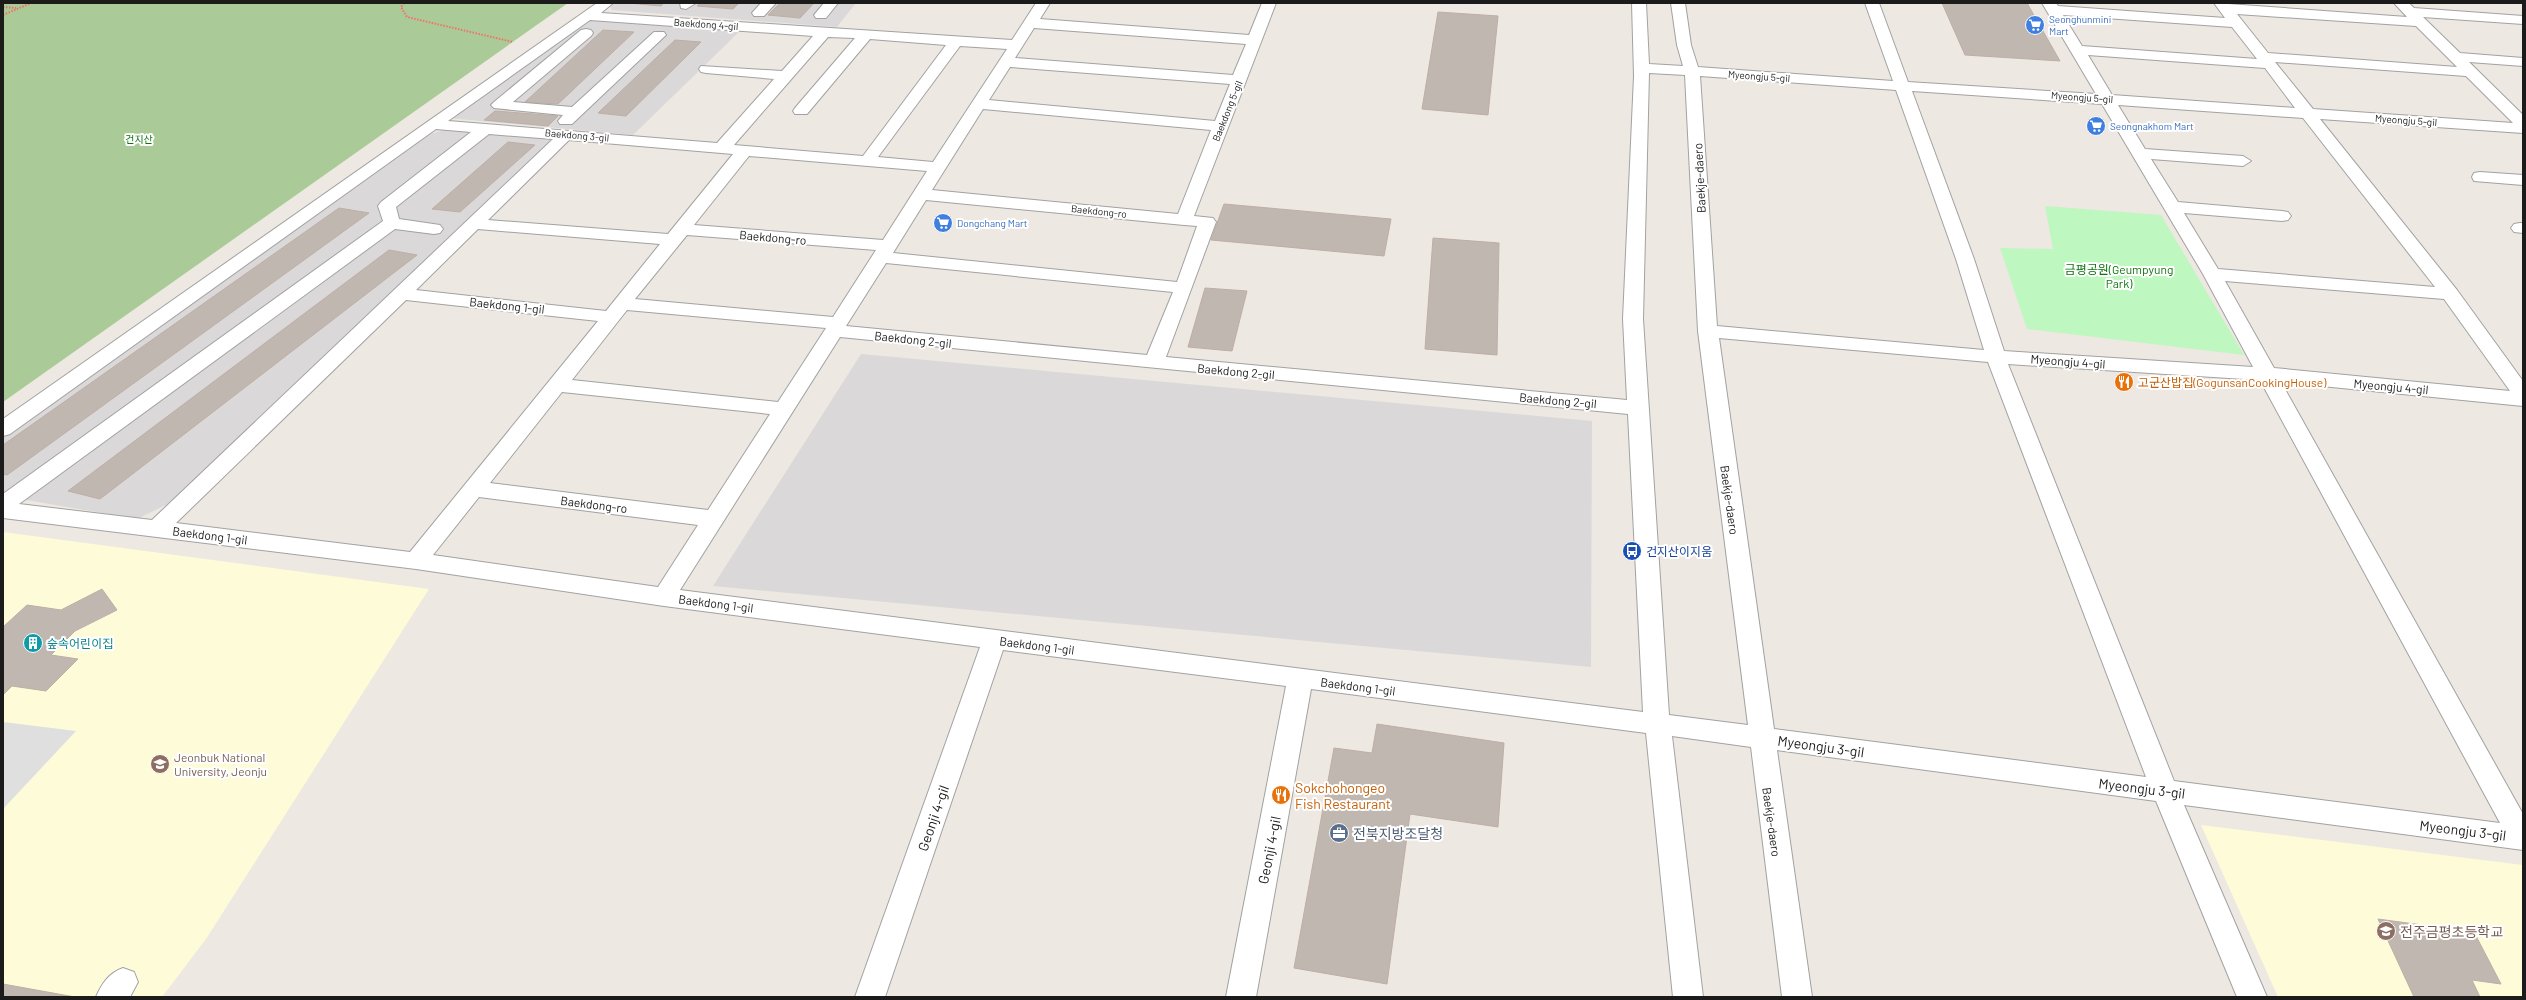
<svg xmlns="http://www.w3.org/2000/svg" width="2526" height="1000" viewBox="0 0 2526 1000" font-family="Barlow,'Noto Sans KR',sans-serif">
<rect width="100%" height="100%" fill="#ede8e1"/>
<path fill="#dad8d9" d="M856 3 837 27 612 10 608 4Z
M590 19 742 29 633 135 447 118Z
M451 128 549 137 552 145 178 499 137 519 3 496V430L430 134Z
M861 354 1592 421 1591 667 713 586Z"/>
<path fill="#fefbd9" d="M3 532 429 589 206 939 162 997H3Z
M2201 825 2523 865V997H2278Z"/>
<path fill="#aacb97" d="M3 3H568L3 402Z"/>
<path fill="#bef7bf" d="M2045 206 2161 215 2244 355 2027 329 2000 248 2053 249Z"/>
<path fill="#dfdfdf" d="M3 722 76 731 3 809Z"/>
<path fill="#c1b7b1" stroke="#beaea4" d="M629 3H664L661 6Z
M700 3H739L733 9 697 6Z
M780 3H814L800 18 768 15Z
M1942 3H2027L2060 61 1965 55Z
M1438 12 1498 16 1488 115 1422 109Z
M603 30 634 32 558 104 525 102Z
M675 40 701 42 626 116 598 113Z
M495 111 558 116 548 126 484 120Z
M508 142 535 145 460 212 432 209Z
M1224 204 1391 219 1384 256 1211 240Z
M339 208 369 213 7 475 3 474V445Z
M1433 238 1499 243 1497 355 1425 349Z
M389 250 417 255 100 499 68 491Z
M1205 288 1247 291 1232 351 1188 347Z
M102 589 117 610 75 631 51 655 78 659 46 691 12 686 3 695V627L27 605 61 610Z
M1377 724 1504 743 1498 827 1410 814 1387 984 1294 968 1334 748 1372 753Z
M2378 919 2474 932 2501 984 2472 980 2480 997H2414Z
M3 984 75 997H3Z"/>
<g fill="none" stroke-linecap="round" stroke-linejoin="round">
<defs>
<path id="minor" d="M597 3H613L601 13 1012 40 1036 3H1050L1040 19 1249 35 1262 3H1276L1194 216 1213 218 1216 222 1166 357 1627 400 1623 319 1634 76 1632 3H1646L1649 64 1683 66 1677 45 1671 3H1685L1691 45 1698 67 1893 81 1865 3H1879L1908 82 2096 94 2042 3H2056L2058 6 2225 18 2214 3 2407 17 2394 3H2409L2414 8 2523 16V24L2423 17 2460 53 2523 58V66L2469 62 2523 115V133L2320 119 2457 290 2523 381V406L2281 382 2523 814V850L2184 805 2267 997H2237L2156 801 1777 750 1812 997H1782L1751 747 1672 736 1703 997H1673L1646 733 1311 689 1256 997H1226L1286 686 1003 650 885 997H855L980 647 664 606 416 569 3 518V494L383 221 378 206 381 202 471 132 436 129 10 434 3 436V419ZM2237 14 2416 26 2457 67 2268 53ZM2063 15 2232 27 2257 59 2082 46ZM590 20 813 36 782 71 701 66 699 69 701 72 706 73 774 79 717 143 448 121ZM1034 28 1246 44 1233 75 1015 58ZM828 37 855 38 795 108 793 111 795 114H807L870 39 946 45 863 156 734 145ZM960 46 1007 49 933 162 878 157ZM2088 55 2265 68 2295 108 2112 95ZM2275 62 2466 76 2513 123 2313 109ZM1010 67 1230 84 1215 121 989 100ZM1649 73 1685 75 1698 331 1748 725 1669 715 1643 319ZM1700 76 1896 90 1956 259 1984 350 1717 326ZM1912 91 2102 104 2203 274 2253 367 2004 351 1974 259ZM2118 105 2303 118 2435 287 2218 269 2184 213 2282 221 2288 220 2291 216 2288 212 2282 211 2178 202 2151 159 2243 166 2251 161 2243 156 2145 149ZM983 109 1211 130 1178 214 932 190ZM489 134 553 139 152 520 19 504 395 229 434 234 440 233 443 229 440 225 399 219 396 207ZM569 140 733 154 668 234 488 220ZM749 156 927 171 883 240 694 225ZM926 200 1184 225 1197 226 1177 282 893 253ZM478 229 660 244 606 311 416 290ZM687 235 876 250 833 317 635 299ZM886 263 1173 292 1147 355 846 326ZM2225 281 2444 299 2510 391 2274 368ZM406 300 598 321 410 552 176 523ZM627 310 826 328 778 402 572 380ZM840 337 1628 414 1643 712 680 590ZM1719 338 1988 362 2146 777 1774 729ZM2008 364 2260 380 2500 823 2174 781ZM562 392 770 414 708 510 490 483ZM479 497 698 525 658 587 433 555Z
M680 3H696L686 9 681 8Z
M761 3H776L764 16H754L752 13Z
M824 3H838L826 18H816L814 15Z
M586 29 591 30 593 33 591 36 513 102 572 107 654 32H664L666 35 572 124H560L558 121 563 115 494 108 491 105 494 102 581 30Z
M2480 172 2523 175V185L2474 181 2472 177 2474 173Z
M2520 223H2523V233L2514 232 2511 228 2514 224Z
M123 968 134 972 138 982 130 997H96C102 983 109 973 123 968Z"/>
</defs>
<use href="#minor" stroke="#a2a2a2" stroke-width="2"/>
<path stroke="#f56f6a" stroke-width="2" stroke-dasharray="1.5 1.5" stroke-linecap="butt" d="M404 3 401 7 407 17 513 42
M3 7 16 8
M3 15 31 3"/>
<use href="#minor" fill="#fff" fill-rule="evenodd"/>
</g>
<defs>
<symbol id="supermarket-disc" viewBox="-11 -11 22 22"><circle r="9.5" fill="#3f7fe0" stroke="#fff"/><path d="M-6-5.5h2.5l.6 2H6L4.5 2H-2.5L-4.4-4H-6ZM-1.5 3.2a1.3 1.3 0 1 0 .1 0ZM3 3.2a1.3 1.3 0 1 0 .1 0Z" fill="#fff"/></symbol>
<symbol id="restaurant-disc" viewBox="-11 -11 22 22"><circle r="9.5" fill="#e8710a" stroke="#fff"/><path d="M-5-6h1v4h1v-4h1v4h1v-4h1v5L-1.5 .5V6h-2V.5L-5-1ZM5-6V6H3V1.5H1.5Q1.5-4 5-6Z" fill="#fff"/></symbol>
<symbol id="bus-disc" viewBox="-11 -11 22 22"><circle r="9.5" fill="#1a4fb4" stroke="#fff"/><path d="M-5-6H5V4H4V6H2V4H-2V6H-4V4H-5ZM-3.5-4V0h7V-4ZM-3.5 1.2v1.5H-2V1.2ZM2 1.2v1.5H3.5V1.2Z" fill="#fff"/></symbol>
<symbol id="building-disc" viewBox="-11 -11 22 22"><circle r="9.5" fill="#0f9aa8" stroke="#fff"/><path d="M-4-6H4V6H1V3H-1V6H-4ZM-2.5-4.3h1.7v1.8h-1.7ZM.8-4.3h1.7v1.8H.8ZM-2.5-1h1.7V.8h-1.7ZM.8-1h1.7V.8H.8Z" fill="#fff"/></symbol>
<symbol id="university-disc" viewBox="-11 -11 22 22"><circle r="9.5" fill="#8d6e63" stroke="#fff"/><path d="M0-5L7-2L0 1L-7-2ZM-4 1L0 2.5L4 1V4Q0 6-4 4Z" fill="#fff"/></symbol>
<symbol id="office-disc" viewBox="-11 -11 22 22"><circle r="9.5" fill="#5c6f8a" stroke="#fff"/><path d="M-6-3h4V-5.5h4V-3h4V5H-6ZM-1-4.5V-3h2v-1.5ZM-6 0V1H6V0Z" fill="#fff"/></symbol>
<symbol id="school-disc" viewBox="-11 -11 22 22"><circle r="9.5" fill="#8d6e63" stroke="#fff"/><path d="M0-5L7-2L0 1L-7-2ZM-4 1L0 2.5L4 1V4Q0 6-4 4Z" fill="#fff"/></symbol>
</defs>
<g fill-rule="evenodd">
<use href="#supermarket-disc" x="2024" y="14" width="22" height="22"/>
<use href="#supermarket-disc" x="2085" y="115" width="22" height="22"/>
<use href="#supermarket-disc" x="932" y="212" width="22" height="22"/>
<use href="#restaurant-disc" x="2113" y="371" width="22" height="22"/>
<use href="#bus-disc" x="1621" y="540" width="22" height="22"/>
<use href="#building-disc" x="22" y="632" width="22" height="22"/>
<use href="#university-disc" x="149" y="753" width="22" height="22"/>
<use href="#restaurant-disc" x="1270" y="784" width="22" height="22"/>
<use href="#office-disc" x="1328" y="822" width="22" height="22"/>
<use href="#school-disc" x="2375" y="920" width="22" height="22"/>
</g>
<g text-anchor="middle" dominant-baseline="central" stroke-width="4" stroke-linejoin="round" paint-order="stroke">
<g font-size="10" fill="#366cbe" stroke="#fff" text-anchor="start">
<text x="2049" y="19">Seonghunmini<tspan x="2049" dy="12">Mart</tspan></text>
<text x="2110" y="126">Seongnakhom Mart</text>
<text x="957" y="223">Dongchang Mart</text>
</g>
<g font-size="10" fill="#1b1b1b" stroke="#fff">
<text transform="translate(706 24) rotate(4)">Baekdong 4-gil</text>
<text transform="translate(1759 76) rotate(4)">Myeongju 5-gil</text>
<text transform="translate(2082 97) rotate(4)">Myeongju 5-gil</text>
<text transform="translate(1227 111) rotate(-68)">Baekdong 5-gil</text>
<text transform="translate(2406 120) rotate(4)">Myeongju 5-gil</text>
<text transform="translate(577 135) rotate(5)">Baekdong 3-gil</text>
<text transform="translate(1099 211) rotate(6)">Baekdong-ro</text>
</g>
<g font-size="10" fill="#0f7410" stroke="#fff">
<text x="139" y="139">건지산</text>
</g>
<g font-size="12" fill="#1b1b1b" stroke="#fff">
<text transform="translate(1699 178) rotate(-93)">Baekje-daero</text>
<text transform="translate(773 237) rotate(5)">Baekdong-ro</text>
<text transform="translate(507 305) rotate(6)">Baekdong 1-gil</text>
<text transform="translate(913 339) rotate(6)">Baekdong 2-gil</text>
<text transform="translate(2068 361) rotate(4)">Myeongju 4-gil</text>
<text transform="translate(1236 371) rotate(5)">Baekdong 2-gil</text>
<text transform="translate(2391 386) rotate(5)">Myeongju 4-gil</text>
<text transform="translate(1558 400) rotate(5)">Baekdong 2-gil</text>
<text transform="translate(1730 500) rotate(82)">Baekje-daero</text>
<text transform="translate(594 504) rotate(7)">Baekdong-ro</text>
<text transform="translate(210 535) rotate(7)">Baekdong 1-gil</text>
<text transform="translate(716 603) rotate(7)">Baekdong 1-gil</text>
<text transform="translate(1037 645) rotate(7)">Baekdong 1-gil</text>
<text transform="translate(1358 686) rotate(7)">Baekdong 1-gil</text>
<text transform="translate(1772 822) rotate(82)">Baekje-daero</text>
</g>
<g font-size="12" fill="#0f7410" stroke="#fff">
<text x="2119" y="269">금평공원(Geumpyung<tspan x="2119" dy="14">Park)</tspan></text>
</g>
<g font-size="12" fill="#c56008" stroke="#fff" text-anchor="start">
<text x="2138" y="382">고군산밥집(GogunsanCookingHouse)</text>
</g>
<g font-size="12" fill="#164399" stroke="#fff" text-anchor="start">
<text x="1646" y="551">건지산이지움</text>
</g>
<g font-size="12" fill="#0d838f" stroke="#fff" text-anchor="start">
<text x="47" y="643">숲속어린이집</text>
</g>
<g font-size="12" fill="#785e54" stroke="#fff" text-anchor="start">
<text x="174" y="757">Jeonbuk National<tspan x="174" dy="14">University, Jeonju</tspan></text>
</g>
<g font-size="14" fill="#1b1b1b" stroke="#fff">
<text transform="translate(1821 746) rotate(8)">Myeongju 3-gil</text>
<text transform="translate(2142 788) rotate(7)">Myeongju 3-gil</text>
<text transform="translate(933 818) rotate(-71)">Geonji 4-gil</text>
<text transform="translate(2463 830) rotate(7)">Myeongju 3-gil</text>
<text transform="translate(1269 850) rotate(-79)">Geonji 4-gil</text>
</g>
<g font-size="14" fill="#c56008" stroke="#fff" text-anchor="start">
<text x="1295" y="787">Sokchohongeo<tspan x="1295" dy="16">Fish Restaurant</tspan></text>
</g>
<g font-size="14" fill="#4e5e75" stroke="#fff" text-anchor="start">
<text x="1353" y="833">전북지방조달청</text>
</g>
<g font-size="14" fill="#785e54" stroke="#fff" text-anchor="start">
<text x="2400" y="931">전주금평초등학교</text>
</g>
</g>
<rect width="2526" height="1000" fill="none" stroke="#1b1b1b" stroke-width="8"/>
</svg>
